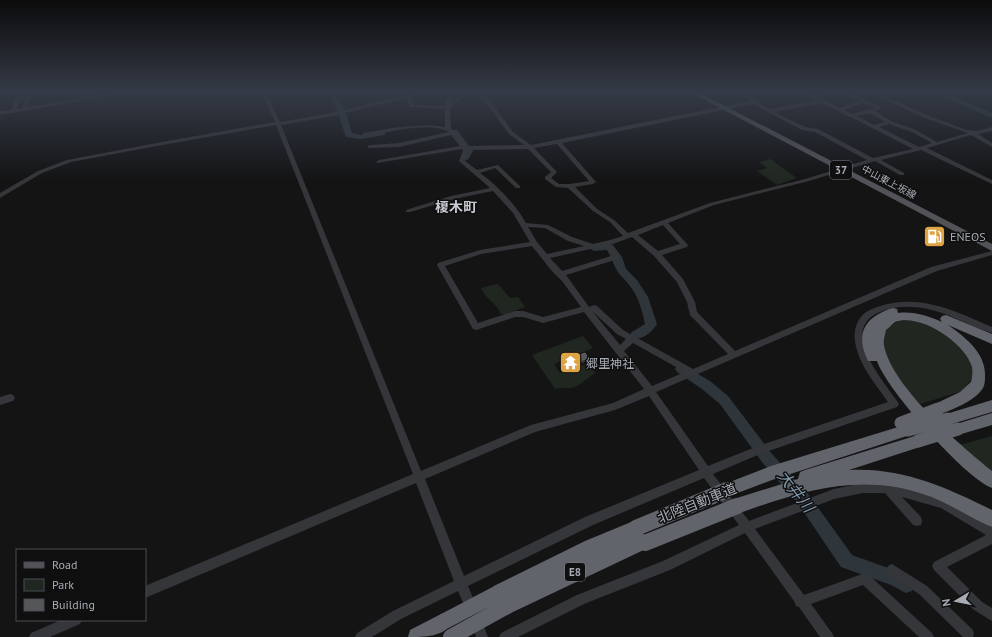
<svg xmlns="http://www.w3.org/2000/svg" width="992" height="637" viewBox="0 0 992 637" font-family="'PT Sans','Noto Sans JP',sans-serif">
<rect width="100%" height="100%" fill="#141415"/>
<path fill="#202721" d="M770 159 797 178 777 185 757 171 767 168 759 162Z
M498 284 510 298 518 297 525 307 506 314H501C495 301 487 301 481 288Z
M915 320 957 335 977 373 962 391 920 404 900 382 887 361 882 338C892 320 895 321 915 320Z
M583 336 593 348 554 364 560 373 587 364 596 373C587 377 581 386 571 388 565 389 562 387 555 389L532 355Z
M992 436V477L956 446Z"/>
<g fill="none" stroke-linecap="round" stroke-linejoin="round">
<path fill="#2e363c" fill-rule="evenodd" d="M328 91H334L346 113 352 133 361 135 382 131H385V135L361 139 346 137 338 113Z
M797 91H805L820 100 815 101Z
M930 91H939L992 113V118Z
M451 130H457L473 151 468 160 461 158 465 151 450 132Z
M605 244 613 245 622 257 626 269 637 280 648 297 657 324C652 332 642 341 632 338L630 335 632 332 645 324C642 310 639 298 630 286 627 281 621 277 618 272 613 265 612 257 607 250L594 251 589 248 594 245Z
M681 364 710 381 728 396 772 454 809 495 852 555 902 573 912 579 914 585 912 591 906 593 891 585 841 567 799 505 762 462 720 404 702 389 677 372 675 369 677 366Z"/>
<path fill="#35363a" fill-rule="evenodd" d="M28 91H32V92L54 91 31 95 27 107 84 98 86 91H90L89 97 122 91H133L86 100 0 115V111L11 110 16 98 26 96ZM25 99 22 108 17 109 20 100Z
M261 91H265L280 122C303 118 327 114 350 109 381 101 411 91 443 91L411 97 414 105 445 106 449 91 453 92 451 103 466 91H471L450 108 451 129 455 132 466 146 524 145 509 134 490 108 474 91H479L494 106 513 132 531 145 750 101 734 91H740L770 109 818 100 801 91H807L813 94 852 91V93H850L881 107V109L875 111 891 121 916 130 937 142 968 133 925 118 867 91H873L929 116 967 130 977 131 992 127V131L978 134 992 143V147L971 135 927 148 992 180V184L921 150 881 160 904 173V175H900L875 161 809 181 714 205 668 223 688 245 687 247 662 255 683 279 695 302 697 312 735 351 931 267 992 251V255L937 271 656 392 708 466 758 446 888 402C875 383 858 364 855 341 853 327 859 314 872 309 915 291 953 310 992 327V333C971 327 953 315 932 310 914 306 897 305 880 312 838 329 882 379 897 401L899 404 897 407 760 454 713 474 749 521 834 489 863 483H887L915 490 948 500 992 527V544L947 567 982 602 992 608V621L974 610 934 570 932 566 934 562 986 535 941 508 902 497 921 517 922 521 921 525 917 526 913 525 885 493H863L834 499 755 529 804 595 865 573 869 575 932 633 934 637H919L863 585 811 604 832 633 834 637H820L799 607 796 606 794 601 745 533 670 570 584 604 518 637H499L501 633 577 595 663 561 739 525 704 478 593 525 468 586 477 608 475 612 471 614 467 612 458 591 401 619 372 637H355L357 633 393 611 454 581 416 483 145 598V586L413 474 276 125 162 145 71 162 42 173 0 198V193L38 171 67 160 162 142 275 122ZM844 94 859 101 840 108 818 96ZM406 98 410 107 445 109V127C418 123 391 128 364 133L361 135 362 136C369 137 377 134 384 133 401 129 433 123 449 132L399 143 370 145 368 146V148L399 147 451 135 460 146 379 160 376 162 377 163 462 149 463 151 459 161 460 162 490 188 451 196 406 210V212H410L454 199 493 191 513 213 530 242 480 250 438 263 437 265 473 329 476 330 515 317H523L543 323 584 312 644 389 613 403 531 425 421 471 281 125 333 116ZM822 103 848 116V117H851L913 149 873 158 818 129 805 127 774 112ZM863 103 875 108 852 114 844 110ZM753 104 802 130 815 132 867 160 805 179 710 203 628 233 614 220 597 209 575 187 593 184 596 182 562 143ZM870 113 885 122 874 125 857 116ZM889 124 912 132 932 143 919 147 879 127ZM557 144 589 181 570 184H559L551 178 557 172 534 148ZM528 149 551 172 545 177V179L556 187 568 188 593 211 610 222 623 236 610 240 593 244 572 237 548 225 526 223C515 204 498 186 480 173L495 168 516 188H520V186L498 165 477 170 465 161 469 151 468 150ZM663 225 680 244 658 251 638 235ZM528 227 545 228 568 241 584 246 547 254 537 242ZM632 237 654 256 677 282 687 302 690 315 728 354 693 369 623 330 597 306 594 305 589 307 566 275 618 259 619 257 610 245ZM532 246 551 270 562 281 581 307 543 317 523 311H515L478 323 445 266 481 254ZM604 246 611 256 562 271 550 258ZM592 311 617 334 626 339 620 345ZM633 343 685 372 652 386 624 351ZM649 396 699 470 585 517 464 576 425 479 535 432 615 410Z
M10 394 13 395 15 398 13 401 0 405V397Z
M892 564 927 586 972 629 974 633 973 637H963L919 594 888 574 886 570 888 566Z
M476 615 480 617 488 637H476L470 621 472 617Z
M61 620H82L80 624 50 637H29L31 633Z"/>
<path fill="#515358" fill-rule="evenodd" d="M688 91H696L992 244V251Z"/>
<path fill="#61646a" fill-rule="evenodd" d="M893 308 897 309 898 313C914 311 928 316 942 322L940 319 942 316 946 315 992 334V344L948 325C965 337 986 353 985 376 985 380 985 384 983 388 974 402 953 409 938 415L933 413 931 409 933 405 960 392 971 382C972 378 973 372 972 367 965 343 921 313 895 322 892 324 889 328 886 330 885 335 883 341 884 345 891 386 961 446 992 471V488C965 478 886 389 877 361H868C854 333 866 316 893 308Z
M992 400V412L948 425 943 423 941 419 943 415Z
M992 413V425L958 435 953 433 951 429 953 425Z
M908 424 913 426 915 430 913 434 772 480 727 497 722 495 719 490 722 485 771 466Z
M918 435 923 436 925 441 923 446 849 470C901 467 946 487 992 510V527C968 517 948 502 923 494 859 472 798 492 737 514L731 511 729 506 731 501 737 498 798 479 800 472 805 470Z
M636 520 642 522 644 528 642 534 650 535 652 541 650 547 513 612 507 615 501 612 498 606 500 601 494 598 491 592 494 586 585 541Z
M443 613 449 616 452 622C445 637 424 637 408 637L410 630Z"/>
<path stroke="#61646a" stroke-width="13" d="M901 423 938 409
M908 430 948 419
M918 441 958 429"/>
<path stroke="#61646a" stroke-width="16" d="M636 528 727 490
M645 543 737 506
M443 622 500 592
M451 637 507 606"/>
</g>
<path fill="#4a4b50" d="M580 355 588 358V361L582 363 579 358Z"/>
<path fill="#303134" d="M588 358V361L582 363 583 360Z"/>
<path fill="#54565a" stroke="#616368" d="M585 353 588 358 583 360 580 355Z"/>
<linearGradient id="sky" x2="0" y2="1"><stop stop-color="#0b0b0c"/><stop offset="0.51" stop-color="#343a46"/><stop offset="1" stop-color="#343a46" stop-opacity="0"/></linearGradient>
<rect width="992" height="180" fill="url(#sky)"/>
<defs>
<symbol id="fuel-square" viewBox="-11 -11 22 22"><rect x="-9" y="-9" width="18" height="18" rx="4" fill="#dea342" stroke="#0f0f10"/><path d="M-5.5-6h7V0h2V4h1.3V-2.5L3-4.5l.8-.8L6-3V5H2.5V1h-1V6h-7ZM-4.2-4.7v3.2H.2V-4.7Z" fill="#fff"/></symbol>
<symbol id="temple-square" viewBox="-11 -11 22 22"><rect x="-9" y="-9" width="18" height="18" rx="4" fill="#dea342" stroke="#0f0f10"/><path d="M0-6L5-2H3V0L6.5 2.5H4V6H1.5V3h-3V6H-4V2.5H-6.5L-3 0V-2H-5Z" fill="#fff"/></symbol>
</defs>
<g fill-rule="evenodd">
<use href="#fuel-square" x="922" y="224" width="25" height="25"/>
<use href="#temple-square" x="558" y="350" width="25" height="25"/>
</g>
<g text-anchor="middle" dominant-baseline="central" stroke-width="3" stroke-linejoin="round" paint-order="stroke">
<g font-size="10" fill="#a7abb4" stroke="#0f0f10">
<text transform="translate(889 182) rotate(28)">中山東上坂線</text>
</g>
<g fill="#0f0f10" stroke="#797c83" stroke-width="1">
<rect x="830" y="161" width="22" height="18" rx="3"/>
<rect x="565" y="563" width="20" height="18" rx="3"/>
</g>
<g font-size="11" font-weight="bold" fill="#a7abb4">
<text x="841" y="170">37</text>
<text x="575" y="572">E8</text>
</g>
<g font-size="12" fill="#a7abb4" stroke="#0f0f10" text-anchor="start">
<text x="950" y="236">ENEOS</text>
<text x="586" y="363">郷里神社</text>
</g>
<g font-size="14" font-weight="bold" fill="#c7cad0" stroke="#0f0f10">
<text x="456" y="207">榎木町</text>
</g>
<g font-size="14" fill="#a7abb4" stroke="#0f0f10">
<text transform="translate(697 503) rotate(-22)">北陸自動車道</text>
</g>
<g font-size="16" font-style="italic" fill="#8199ac" stroke="#0f0f10">
<text transform="translate(796 491) rotate(52)">大井川</text>
</g>
</g>
<rect x="16" y="549" width="130" height="72" fill="#0f0f10" stroke="#4c4d52"/>
<rect x="24" y="562" width="20" height="6" fill="#515358" stroke="#4c4d52"/>
<text x="52" y="569" font-size="12" fill="#a7abb4">Road</text>
<rect x="24" y="579" width="20" height="12" fill="#202721" stroke="#4c4d52"/>
<text x="52" y="589" font-size="12" fill="#a7abb4">Park</text>
<rect x="24" y="599" width="20" height="12" fill="#54565a" stroke="#4c4d52"/>
<text x="52" y="609" font-size="12" fill="#a7abb4">Building</text>
<g transform="translate(956 601) rotate(260)" stroke="#0f0f10" stroke-width="3" paint-order="stroke">
<path d="M0-3L7 15L0 10L-7 15Z" fill="#a7abb4"/>
<text y="-6" font-size="11" font-weight="bold" text-anchor="middle" fill="#a7abb4">N</text>
</g>
</svg>
